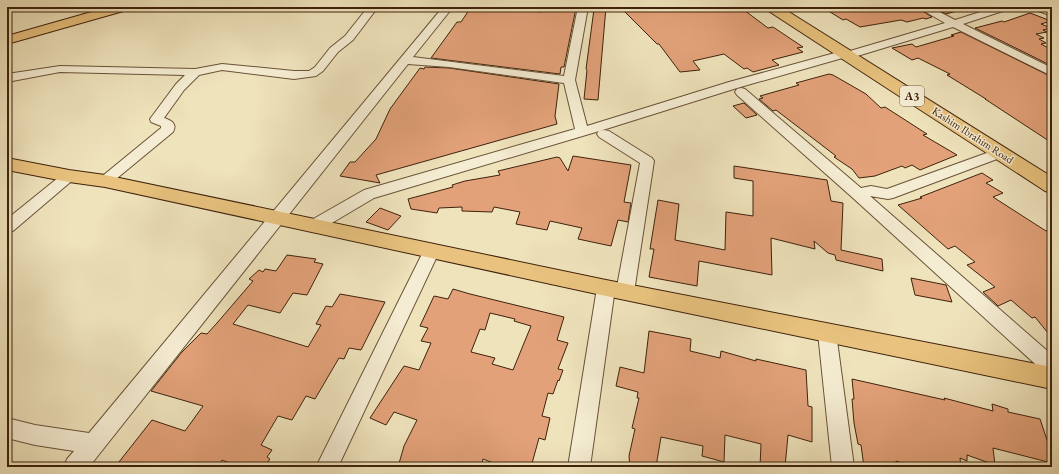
<svg xmlns="http://www.w3.org/2000/svg" width="1059" height="474" viewBox="0 0 1059 474" font-family="'EB Garamond',serif">
<rect width="100%" height="100%" fill="#efe3bc"/>
<filter id="stains"><feTurbulence type="fractalNoise" baseFrequency=".005" numOctaves="4"/><feColorMatrix values="0 0 0 0 .2 0 0 0 0 .09 0 0 0 0 .02 0 0 0 .5 -.17"/></filter>
<radialGradient id="worn" r=".72"><stop offset=".6" stop-color="#630" stop-opacity="0"/><stop offset="1" stop-color="#630" stop-opacity=".3"/></radialGradient>
<path fill="#e2a179" stroke="#3e220c" fill-rule="evenodd" d="M471 7H510L541 12 543 7 576 8 564 67H561L560 74 431 58 457 22H461Z
M595 7H606L598 100 584 99 587 70 586 69 594 9Z
M620 7H740L768 28 773 27 803 47 797 48 803 52 772 60 779 65 753 72 747 68 744 69 724 54 693 61 700 70 680 72 659 44H657Z
M822 7H916L932 17 926 19 923 18 907 22 901 20 860 27 846 19 843 20Z
M933 7H957V11L946 14Z
M1030 13 1051 21 1041 24 1051 28 1043 30 1047 32 1036 34 1044 38 1039 39 1046 43 1041 44 1052 50V66L975 28 1002 21 1004 22Z
M961 32 1052 77V143L985 99H986L947 75 950 74 918 58 912 60 892 48 912 44 916 47 954 36 951 35Z
M425 67 449 68 559 84 555 116 557 124 376 175 380 183 340 176 350 162H355L376 139 390 109 420 68 424 69Z
M829 74 833 75 866 94 881 108 885 107 927 134 923 135 957 155 920 170 912 165 905 168 902 166 875 176 859 178 852 169 834 157 836 156 776 110 773 111 759 99 763 98 760 96 799 85 796 83Z
M744 103 757 115 746 118 733 106Z
M573 156 631 165 624 202 631 203 628 222 618 220 611 246 578 239 582 228 550 221 547 230 516 224 520 212 494 207 492 212 462 211V207L439 208 437 213 411 209 408 199 453 187 452 185 465 181 500 175 498 171 557 157 560 158 568 171Z
M734 166 827 180 831 201 843 203 841 250 882 259 883 271 836 260 835 255 828 253 814 241 815 249 771 238 772 275 699 261 697 286 649 277 654 249H650L658 200 679 204 675 240 725 250 726 212 753 216V181L734 178Z
M982 173 993 180 986 183 1003 193 993 197 1046 231 1052 228V338L1035 317 1032 318 1011 300 998 306 997 305 983 292 995 287 967 265 975 262 955 246 948 249 898 205 922 198 920 197Z
M380 208 401 216 388 230 366 222Z
M287 255 316 259 314 262 323 264 307 295 293 293 280 313 248 305 233 324 308 347 321 325 316 324 326 306 332 307 340 294 385 302 361 350 349 348 344 359 339 358 315 399 306 396 292 420 278 416 261 445 272 450 267 457 270 459 264 467H240L222 460 217 467H115L152 420 185 431 203 406 151 391 182 352 201 333 207 334 217 323 253 281 249 279 259 270 263 272 265 269 276 271Z
M911 278 946 285 952 302 915 295Z
M453 289 470 294 564 317 557 340 568 343 558 369 563 370 559 381 558 380 553 394 548 393 542 416 550 418 545 440 539 438 531 467H504L483 459 481 467H398L404 446 417 420 394 412 386 425 370 418 404 366 419 370 431 343 421 341 428 328 420 326 434 296 448 299ZM490 313 515 319 514 321 531 326 513 370 492 364 495 358 471 352 480 329 485 330Z
M649 331 691 339 690 351 720 358 721 351 756 361V359L806 370 808 406 812 407V442L788 435 785 467H760L761 444 725 435 724 462 702 456 703 446 661 437 656 467H630L629 456 635 429 632 428 639 398H637L638 392 616 386 620 367 644 373Z
M852 379 945 400 944 398 993 411 992 404 1008 409V412L1040 419 1048 443 1052 444V463L993 448 995 465 967 455V461L960 458 961 467H914L896 461 897 467H864L861 445 858 444 854 423 852 399H854Z"/>
<g fill="none" stroke-linecap="round" stroke-linejoin="round">
<defs>
<path id="minor" d="M368 7H378L353 40 338 52 323 71 316 76 294 79 222 70 199 75 184 90 164 118C170 120 178 123 173 132L110 184 105 186 100 184 98 181 100 178 161 128V126L151 122 150 119 176 84 185 75 60 72 7 82V74L60 66 195 69 222 64 294 71H309L315 67 330 48 345 36Z
M443 7H453L413 57 564 76 578 7H588L575 80 587 126 729 82 842 51 846 50 850 51 945 23 917 7H930L955 20 996 7H1011L1009 9 963 24 1052 68V76L953 27 854 57 850 58 846 57 737 88 606 129 374 198 320 230 314 232 308 230 306 226 308 222 364 190 575 129 564 83 449 67 408 64 89 467H64L67 459 74 451 35 445 7 438V418L35 425 89 433Z
M1031 7H1045L1052 10V16L1033 9Z
M741 88 745 89 861 188 871 186 887 189 995 150 1000 149 1005 150 1007 153 1005 156 893 198 888 199 870 196 1052 355V376L1045 373 853 198 737 95 735 92 737 89Z
M604 130 609 131 652 158 654 161 634 292 631 297 625 299 619 297 616 292 640 163 599 137 597 134 599 131Z
M69 171 74 173 76 176 74 179 13 231 7 233V219L64 173Z
M432 244 438 246 440 250 338 467H316L424 250 426 246Z
M606 281 612 283 615 288 590 467H568L597 288 600 283Z
M827 325 834 328 836 333 854 467H832L818 333 820 328Z"/>
<path id="major" d="M109 7H129L127 10 7 44V36Z
M7 158 69 170 105 175 606 280 1052 367V389L606 296 105 187 69 182 7 170Z"/>
<path id="highway" d="M765 7H781L1052 177V193L1045 191 767 10Z"/>
</defs>
<use href="#minor" stroke="#6a5238" stroke-width="2"/>
<use href="#major" stroke="#3e220c" stroke-width="2"/>
<use href="#highway" stroke="#3e220c" stroke-width="2"/>
<use href="#minor" fill="#f5edd3" fill-rule="evenodd"/>
<use href="#major" fill="#e8c27e" fill-rule="evenodd"/>
<use href="#highway" fill="#e8c27e" fill-rule="evenodd"/>
</g>
<g text-anchor="middle" dominant-baseline="central" stroke-width="3" stroke-linejoin="round" paint-order="stroke">
<g font-size="11" fill="#3e220c" stroke="#f5edd3">
<text transform="translate(973 135) rotate(33)">Kashim Ibrahim Road</text>
</g>
<rect fill="#f5edd3" stroke="#755f48" stroke-width="1" x="900" y="86" width="24" height="20" rx="3"/>
<g font-size="12" font-weight="bold" fill="#3e220c">
<text x="912" y="96">A3</text>
</g>
</g>
<rect width="1059" height="474" fill="none" stroke="#efe3bc" stroke-width="24"/>
<rect x="8" y="8" width="1043" height="458" fill="none" stroke="#3e220c" stroke-width="2"/>
<rect x="12" y="12" width="1035" height="450" fill="none" stroke="#3e220c"/>
<rect width="100%" height="100%" filter="url(#stains)"/>
<rect width="100%" height="100%" fill="url(#worn)"/>
</svg>
